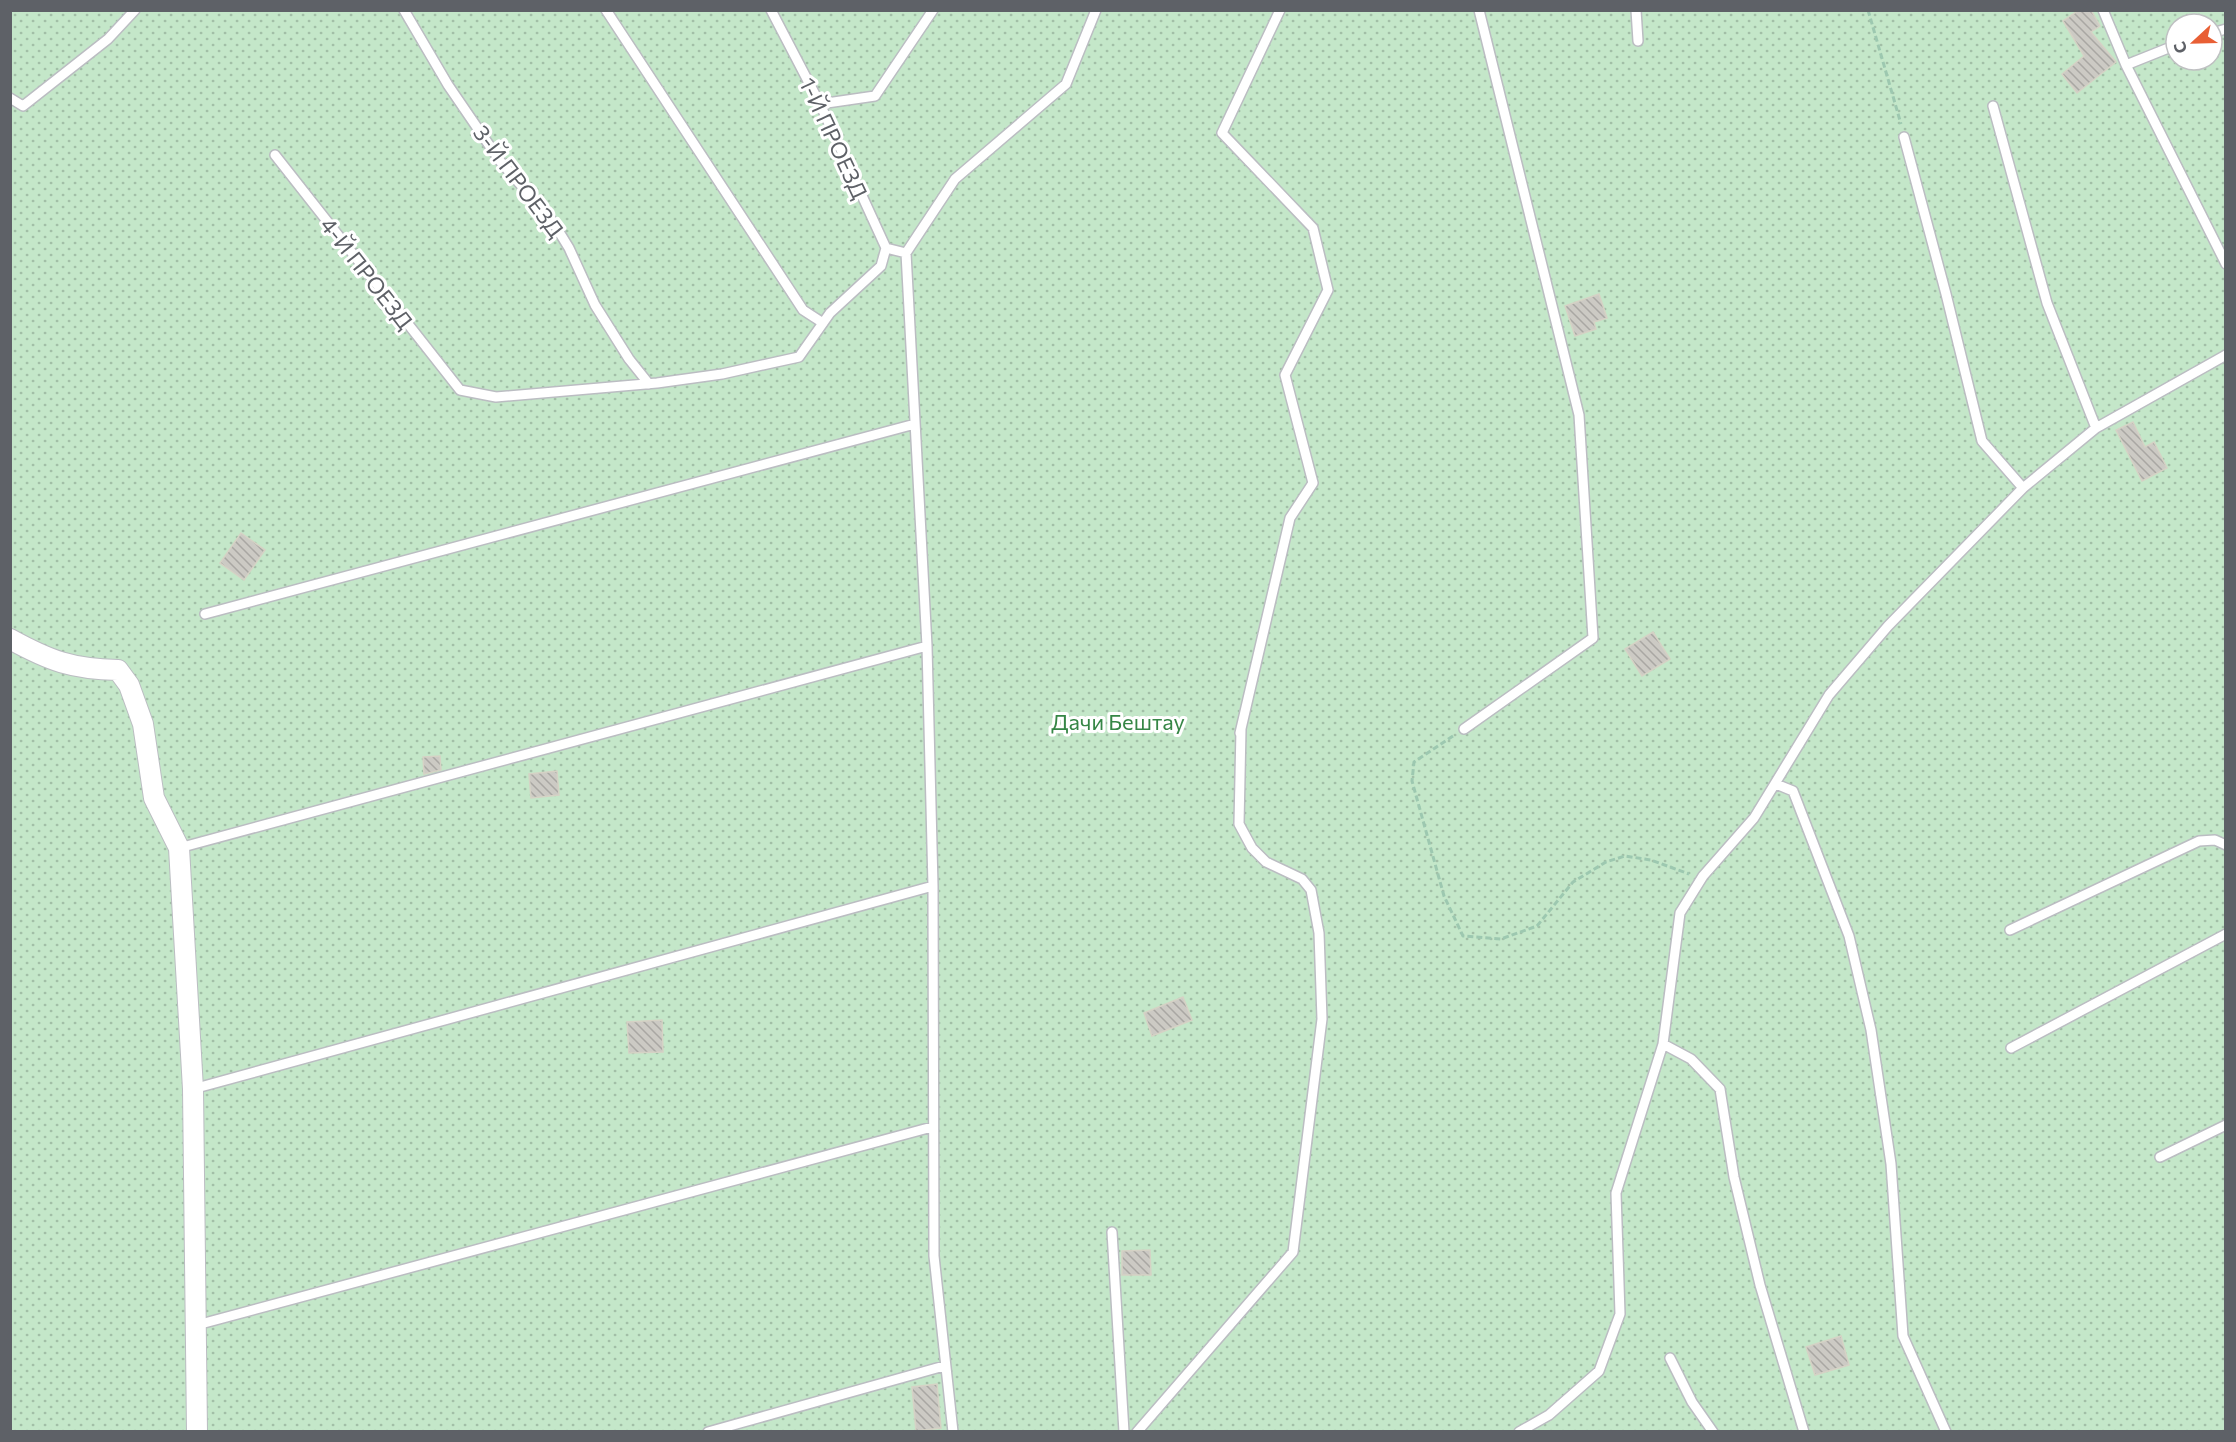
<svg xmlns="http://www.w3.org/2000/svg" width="2236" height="1442" viewBox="0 0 2236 1442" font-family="Commissioner,sans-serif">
<defs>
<pattern id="park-dots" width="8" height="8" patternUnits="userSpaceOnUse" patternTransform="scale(1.5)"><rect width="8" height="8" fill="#c4e7c9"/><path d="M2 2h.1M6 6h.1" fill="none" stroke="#a2bfa7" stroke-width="1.8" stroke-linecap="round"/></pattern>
<pattern id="building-back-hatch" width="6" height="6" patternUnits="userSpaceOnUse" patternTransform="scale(1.5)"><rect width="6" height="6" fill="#cccac4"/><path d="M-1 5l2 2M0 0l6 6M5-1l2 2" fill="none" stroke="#a9a7a3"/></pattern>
</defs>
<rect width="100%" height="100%" fill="#f0f0e7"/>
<path fill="url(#park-dots)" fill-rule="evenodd" d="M11 11H2225V1431H11ZM2176 24H2212V60H2176Z"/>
<path fill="url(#building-back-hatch)" stroke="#d5d2c5" stroke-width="1.5" d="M2079 10H2091L2100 26 2091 32 2116 62 2077 93 2062 74 2084 56 2063 21Z
M1599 294 1607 318 1594 322 1596 329 1575 336 1565 306Z
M2133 422 2145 447 2154 442 2167 468 2142 481 2116 430Z
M241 533 265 550 244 580 220 563Z
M1653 632 1670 659 1642 676 1625 649Z
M440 756 441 770 424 774 423 757Z
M557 771 559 795 531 798 529 774Z
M1183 997 1192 1020 1152 1036 1144 1013Z
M662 1020 663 1052 629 1053 627 1022Z
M1150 1250 1151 1275H1122V1251Z
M1841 1336 1849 1365 1815 1375 1806 1347Z
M937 1384 941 1428 916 1431 912 1387Z"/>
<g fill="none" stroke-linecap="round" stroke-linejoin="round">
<defs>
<path id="service" d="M404 10 448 85 500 161 553 222 569 248 595 305 629 359 649 384
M606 10 803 310 823 323
M771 10 820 104 886 248 906 253
M1636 10 1638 41
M2103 10 2126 65 2226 264
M2212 33 2226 29
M2126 65 2176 45
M10 98 23 106 108 39 135 10
M820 104 875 96 933 10
M1993 106 2047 303 2096 428
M1904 137 1946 294 1982 441 2023 488
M275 155 460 390 496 397 657 383 722 374 799 357 830 313 881 266 886 248
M205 614 915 424
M1464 729 1593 638 1579 415 1479 10
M1240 733 1290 518 1313 483 1285 375 1328 290 1313 228 1222 133 1280 10
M1776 784 1793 791 1849 936 1871 1030 1891 1164 1903 1336 1946 1432
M179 848 927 646
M2010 930 2199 841 2215 840 2226 845
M1663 1044 1691 1059 1720 1089 1734 1177 1760 1285 1804 1432
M2011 1048 2226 934
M193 1089 933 886
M2160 1157 2226 1125
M1112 1232 1124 1432
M197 1325 932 1127
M1670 1358 1692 1402 1713 1432
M708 1432 944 1366
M953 1432 934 1256 933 886 927 646 906 253 955 179 1066 84 1096 10
M1137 1432 1293 1252 1322 1019 1319 933 1311 890 1302 879 1266 862 1252 848 1239 824 1241 729
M1519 1432 1549 1415 1599 1371 1620 1314 1616 1193 1663 1044 1680 913 1703 876 1754 818 1829 695 1888 626 2023 488 2096 428 2226 355"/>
<path id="minor" d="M10 639C50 661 72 669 118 670L129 685 143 724 154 798 179 848 193 1089 197 1432"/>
</defs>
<use href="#service" stroke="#bbbdc2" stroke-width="12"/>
<use href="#minor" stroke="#bbbdc2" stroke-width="22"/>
<path stroke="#9dc8b0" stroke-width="3" stroke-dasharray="6 3" stroke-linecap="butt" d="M1868 10 1901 124
M1453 736 1414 762 1412 781 1444 896 1463 936 1501 939 1537 926 1573 882 1606 862 1625 856 1651 860 1689 874"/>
<use href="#service" stroke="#fff" stroke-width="9"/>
<use href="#minor" stroke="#fff" stroke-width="20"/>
</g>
<g text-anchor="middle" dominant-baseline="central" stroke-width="6" stroke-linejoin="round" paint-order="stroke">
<g font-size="22" fill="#5e6167" stroke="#fff">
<text transform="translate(834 138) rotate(65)">1-Й ПРОЕЗД</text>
<text transform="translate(519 181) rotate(53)">3-Й ПРОЕЗД</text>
<text transform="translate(367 273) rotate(52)">4-Й ПРОЕЗД</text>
</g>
<g font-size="22" fill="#368646" stroke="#fff">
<text x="1118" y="721">Дачи Бештау</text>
</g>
</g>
<rect width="2236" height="1442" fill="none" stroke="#5e6167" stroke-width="24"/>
<g transform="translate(2194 42) rotate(248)"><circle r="28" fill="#ffffff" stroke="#bfc0c2" stroke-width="1.5"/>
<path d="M0-4.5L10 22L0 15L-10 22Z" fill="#e85f35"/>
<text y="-9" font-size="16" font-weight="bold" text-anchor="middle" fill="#5e6167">С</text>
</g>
</svg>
